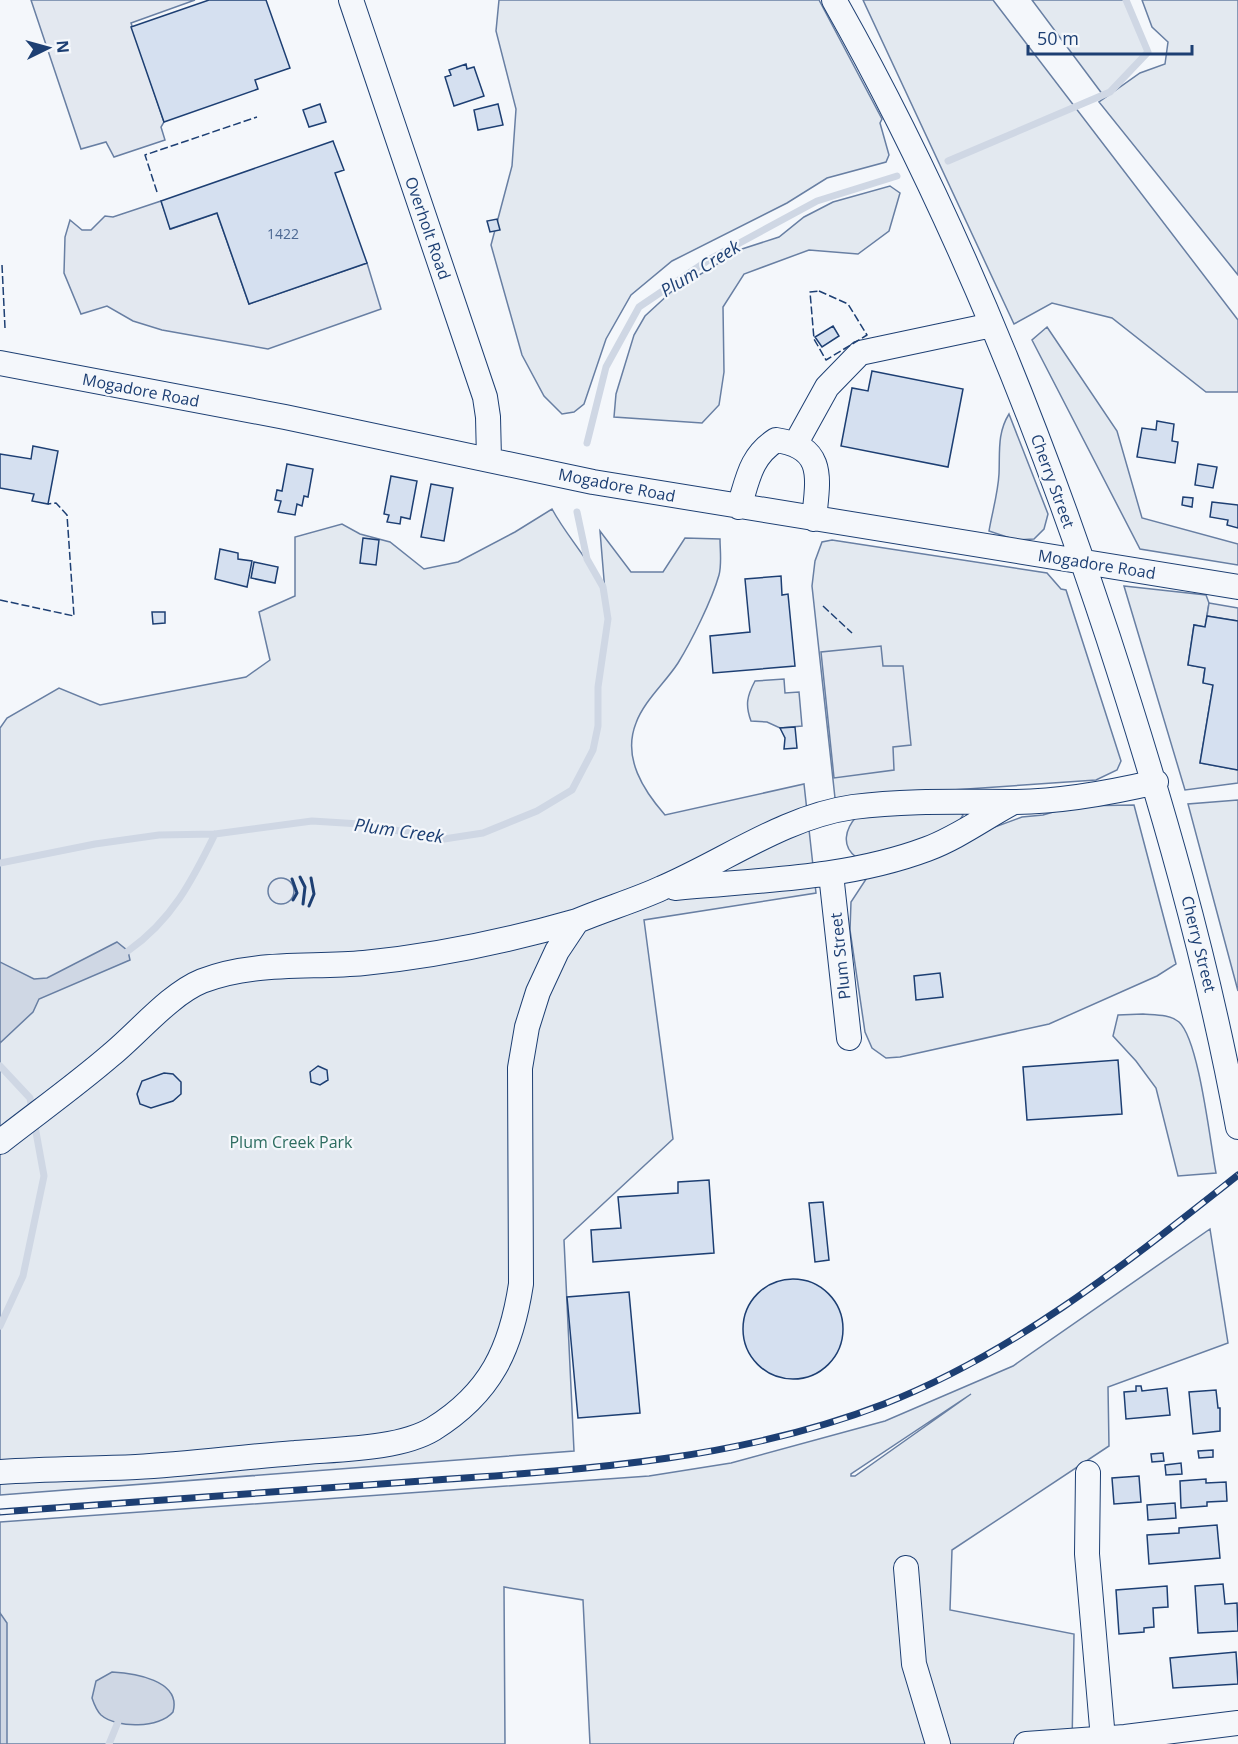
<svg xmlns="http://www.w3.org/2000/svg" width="1238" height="1744" viewBox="0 0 1238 1744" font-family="'Open Sans',sans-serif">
<rect width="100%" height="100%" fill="#f4f7fb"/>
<path fill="#e3e9f0" stroke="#687fa3" stroke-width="1.5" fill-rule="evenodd" d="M499 0H819L882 119 880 123 889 155 886 162 827 178 787 203 672 261 631 295 606 339 584 404 574 412 562 414 544 396 522 355 491 245 512 166 516 109 496 31Z
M863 0H993L1238 320V392H1206L1112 318 1052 303 1014 324Z
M1032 0H1126L1148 52 1110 92 1103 95Z
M1142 0H1238V275L1099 102 1140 73 1165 64 1168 42 1152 27Z
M890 186 900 193 889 231 858 254 809 250 744 274 723 307 724 372 719 405 702 423 614 417 616 394 634 335 645 316 671 292 742 249 779 237 804 217 833 202Z
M1047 327 1117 431 1142 518 1238 544V565L1140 549 1032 340Z
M1009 414 1048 514 1044 529 1034 539 1016 540 989 531C992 513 998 493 999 474 1000 453 997 433 1009 414Z
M552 509C571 544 597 565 606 604L600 531 631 572H663L685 538 720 539C720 550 722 564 719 575 712 600 691 642 678 663 665 683 644 701 636 723 622 758 644 791 665 815L804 784 816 893 644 920 673 1139 564 1240 574 1451 0 1495V728L7 718 59 688 100 705 246 677 270 660 259 612 295 596V537L342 524 360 534 390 542 424 569 458 562 515 532Z
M832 540 1047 573 1061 589 1066 590 1121 761 1117 770 1096 780 835 798 812 586 815 561 822 542Z
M1124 586 1206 595 1209 603 1205 627 1194 625 1188 665 1205 668 1203 682 1213 685 1200 763 1238 770V783L1185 790Z
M784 679 785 693 799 692 802 726 780 728 767 722 751 721C745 705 747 696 755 681Z
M1238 800V991L1188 804Z
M1134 805 1176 964 1157 976 1049 1024 900 1057 886 1058 872 1048 865 1032 850 930 851 902 870 873 1022 817 1043 815 1074 806Z
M958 810 963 815 960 820 934 838 856 857C841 846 845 829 857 816Z
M1143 1014C1154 1015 1170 1014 1179 1022 1199 1040 1210 1142 1216 1173L1178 1176 1156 1088 1136 1061 1113 1036 1118 1015Z
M1210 1229 1228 1343 1108 1387 1109 1446 952 1550 950 1610 1074 1634 1072 1744H590L583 1600 504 1587 505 1744H0V1522L649 1476 731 1463 885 1421 1013 1366ZM971 1394 855 1476H851V1474Z"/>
<path fill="#e3e8f0" stroke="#687fa3" stroke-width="1.5" d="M31 0H195L131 23 164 122 161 127 165 140 114 157 106 142 81 149Z
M161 201 171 229 217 213 249 304 367 263 381 309 268 349 162 330 133 321 107 306 81 314 64 273 65 237 70 220 82 230H91L105 216 113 217Z
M1209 603 1238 608V621L1207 616Z
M881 646 883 666H903L911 745 893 747 894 770 834 778 821 652Z
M268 891a13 13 0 1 1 26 0a13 13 0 1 1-26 0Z"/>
<path fill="#cfd7e4" stroke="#687fa3" stroke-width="1.5" d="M117 942 128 951 130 960 39 999 33 1012 0 1043V962L34 979 47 978Z
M0 1613 7 1623V1744H0Z
M112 1672C133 1673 182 1680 173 1712 160 1728 117 1729 101 1715 97 1711 94 1704 92 1698L96 1681Z"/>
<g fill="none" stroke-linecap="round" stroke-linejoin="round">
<path stroke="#cfd7e4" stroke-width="7" d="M948 161 1110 92 1148 52 1126 0
M587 443 606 367 639 307 710 259 817 201 897 176
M0 863 95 844 159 835 215 834 312 821 360 824 444 839 483 833 537 811 572 790 593 750 598 726V687L608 619 603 587 587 559 577 512
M128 951C172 920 192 881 215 834
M0 1066 30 1098 32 1110
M0 1326 23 1276 44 1176 34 1121
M109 1744 118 1722"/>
</g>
<path fill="#d5e0f0" stroke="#1d3f73" stroke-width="1.5" d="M209 0H266L290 68 255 80 258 89 164 122 131 27Z
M466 64 467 69 474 67 484 96 454 106 445 77 451 75 449 70Z
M320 104 326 122 309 127 303 110Z
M498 104 503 125 478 130 474 110Z
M333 141 344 170 335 173 367 263 249 304 217 213 170 229 161 201Z
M497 219 500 230 490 232 487 221Z
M833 326 839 336 822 347 815 337Z
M872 371 963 389 948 467 841 446 852 388 868 391Z
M1157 421 1174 424 1172 441 1178 442 1175 463 1137 457 1142 428 1156 430Z
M33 446 58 451 48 504 32 501 34 494 0 488V454L31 459Z
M287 464 313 469 308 497 304 496 302 506 297 504 295 515 278 512 281 501 275 500 277 490 282 491Z
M1198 464 1217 467 1213 488 1195 485Z
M391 476 417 481 410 519 401 517 400 524 387 522 389 515 384 514Z
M431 484 453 488 444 541 421 537Z
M1183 497 1193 498 1192 507 1182 505Z
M1212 502 1238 505V528L1227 525 1228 520 1210 517Z
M363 538 379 540 376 565 360 563Z
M220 549 238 553V559L252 561 247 587 215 579Z
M254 562 278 567 275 583 251 578Z
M781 576 782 595 788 594 795 666 713 673 710 636 750 632 745 579Z
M152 612H165V623L153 624Z
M1207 616 1238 621V770L1200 763 1213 685 1203 683 1205 668 1188 665 1194 625 1205 627Z
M795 727 797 748 784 749 785 738 780 728Z
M940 973 943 997 916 1000 914 976Z
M1118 1060 1122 1114 1027 1120 1023 1067Z
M318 1066 327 1070 328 1080 320 1085 311 1082 310 1072Z
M164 1073 173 1074 181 1082V1094L173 1101 151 1108 140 1104 137 1094 142 1081Z
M709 1180 714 1253 593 1262 591 1230 621 1228 618 1197 678 1193V1182Z
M823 1202 829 1260 815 1262 809 1203Z
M743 1329a50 50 0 1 1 100 0a50 50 0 1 1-100 0Z
M629 1292 640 1413 578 1418 567 1297Z
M1136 1386H1141L1142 1391 1167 1388 1170 1415 1126 1419 1124 1392 1136 1391Z
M1216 1390 1218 1408H1220V1431L1193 1434 1189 1392Z
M1213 1450V1457L1199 1458 1198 1451Z
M1163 1453 1164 1461 1152 1462 1151 1454Z
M1181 1463 1182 1474 1166 1475 1165 1465Z
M1139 1476 1141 1502 1114 1504 1112 1478Z
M1206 1479V1483L1226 1482 1227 1501 1207 1502V1506L1181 1508 1180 1481Z
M1175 1503 1176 1518 1148 1520 1147 1505Z
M1217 1525 1220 1558 1149 1564 1147 1535 1179 1533V1528Z
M1223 1584 1225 1604 1237 1603 1238 1631 1198 1633 1195 1586Z
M1167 1586 1168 1607 1153 1608 1154 1627 1144 1628V1632L1119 1634 1116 1590Z
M1236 1652 1238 1684 1173 1688 1170 1658Z"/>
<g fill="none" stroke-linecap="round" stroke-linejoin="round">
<defs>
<path id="minor" d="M351 0 485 397 488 417 489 459
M834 0C948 201 1036 418 1108 637 1161 800 1207 958 1238 1127
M0 363 285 417 593 482 1238 587
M796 443 827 387 860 353 992 325
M739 507C748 479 750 457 776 440 826 447 818 479 814 519
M831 874 849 1038
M675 888C759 880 847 879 927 849 957 838 984 818 1012 803
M577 921C605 909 634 901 662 888 725 861 784 817 853 807 906 800 959 802 1012 802 1059 802 1109 793 1156 782
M0 1142C37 1113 75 1086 111 1055 138 1033 170 994 202 981 253 961 310 968 364 963 437 956 507 941 577 921L557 951 538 992 527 1027 520 1068 521 1284C511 1349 491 1393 433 1429 398 1450 335 1449 295 1453 242 1457 189 1464 136 1467 91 1469 45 1469 0 1472
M1088 1473 1087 1554 1103 1739
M906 1568 914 1664 938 1744
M1026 1744 1125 1737 1238 1723"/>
</defs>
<use href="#minor" stroke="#1d3f73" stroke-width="26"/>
<use href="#minor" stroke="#f4f7fb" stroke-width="24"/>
<defs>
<path id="rail" d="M0 1512C141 1502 282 1491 422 1481 578 1470 737 1461 884 1404 1015 1353 1129 1261 1238 1175"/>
</defs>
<use href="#rail" stroke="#1d3f73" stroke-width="7"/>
<use href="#rail" stroke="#f4f7fb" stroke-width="4.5" stroke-dasharray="14" stroke-linecap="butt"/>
<path stroke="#1d3f73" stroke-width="1.5" stroke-dasharray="8 3" stroke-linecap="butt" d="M157 192 145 155 257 117
M2 265 5 328
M819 291 848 304 867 335 826 360 814 339 810 292Z
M0 600 74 616 67 515 56 503 48 504
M823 606 852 633"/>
<path stroke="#1d3f73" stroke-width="3" d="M300 877 305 887 303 904
M292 879 297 893 293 900
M309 906 314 894 311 878"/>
</g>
<g text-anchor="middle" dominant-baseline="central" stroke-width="4.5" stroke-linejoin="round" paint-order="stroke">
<g font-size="14" fill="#4b6792">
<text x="283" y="233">1422</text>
</g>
<g font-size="16" fill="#1d3f73" stroke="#f4f7fb">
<text transform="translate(428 228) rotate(71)">Overholt Road</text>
<text transform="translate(141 390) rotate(11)">Mogadore Road</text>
<text transform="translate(1053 481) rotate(70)">Cherry Street</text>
<text transform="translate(617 485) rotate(11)">Mogadore Road</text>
<text transform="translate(1097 564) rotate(9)">Mogadore Road</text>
<text transform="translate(1199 944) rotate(76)">Cherry Street</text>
<text transform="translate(840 956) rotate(-96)">Plum Street</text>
</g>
<g font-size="16" fill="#2c6c60" stroke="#f4f7fb">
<text x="291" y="1142">Plum Creek Park</text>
</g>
<g font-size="18" font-style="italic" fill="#1d3f73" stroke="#f4f7fb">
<text transform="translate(700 268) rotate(-32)">Plum Creek</text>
<text transform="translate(399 830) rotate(8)">Plum Creek</text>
</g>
</g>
<g transform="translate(48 48) rotate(85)" stroke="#f4f7fb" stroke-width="4.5" paint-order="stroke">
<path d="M0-4.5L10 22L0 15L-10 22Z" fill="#1d3f73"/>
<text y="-9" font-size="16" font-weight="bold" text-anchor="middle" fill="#1d3f73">N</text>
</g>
<path d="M1028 45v9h164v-9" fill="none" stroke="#1d3f73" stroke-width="3"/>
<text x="1037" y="45" font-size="18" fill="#1d3f73" stroke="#f4f7fb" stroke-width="4.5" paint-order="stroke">50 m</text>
</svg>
